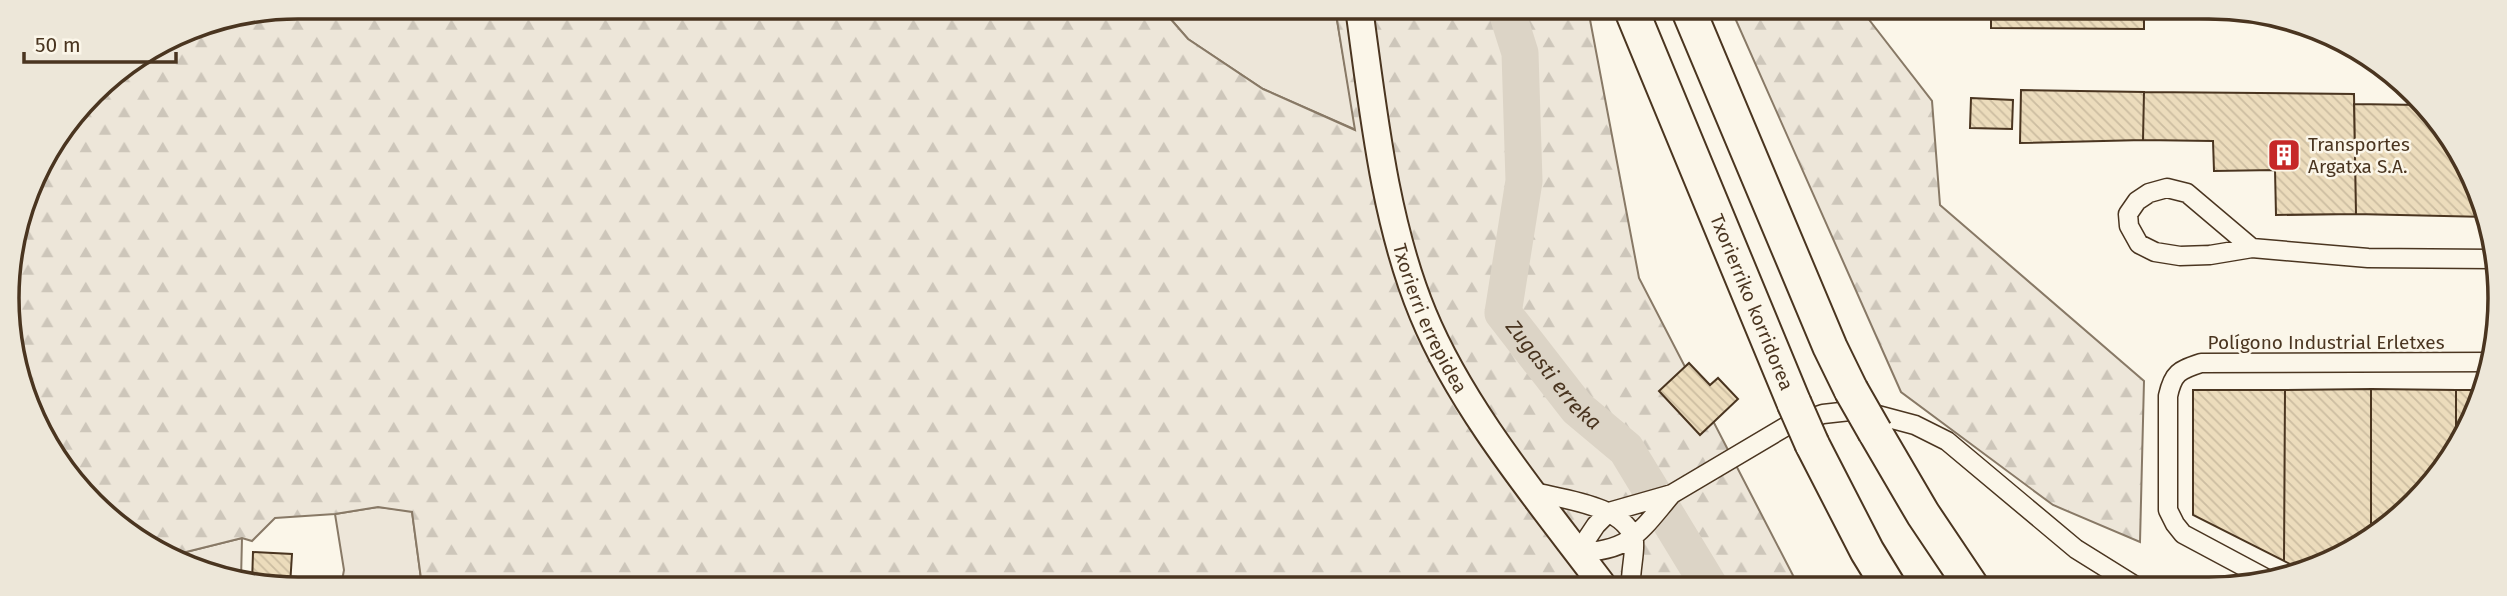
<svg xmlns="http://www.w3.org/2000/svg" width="2507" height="596" viewBox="0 0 2507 596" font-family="'Fira Sans',sans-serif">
<defs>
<pattern id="forest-firs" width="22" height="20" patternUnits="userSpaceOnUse" patternTransform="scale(1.75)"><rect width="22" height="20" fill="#ede6d9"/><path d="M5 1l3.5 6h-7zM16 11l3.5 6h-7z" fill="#cdc6ba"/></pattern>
<pattern id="building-back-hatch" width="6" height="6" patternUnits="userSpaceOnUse" patternTransform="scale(1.75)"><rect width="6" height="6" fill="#ecdcbc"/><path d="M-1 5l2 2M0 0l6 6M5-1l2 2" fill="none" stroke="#ccbda1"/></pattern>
</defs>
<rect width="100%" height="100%" fill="#fbf6e9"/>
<path fill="#ede6d9" stroke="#887966" stroke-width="2" d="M1161 8H1335L1356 130 1263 89 1188 39Z
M378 507 412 511 422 586H341L344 570 335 514Z
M242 538 241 580 170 556Z
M1364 579 1409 587H1233L1249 583Z"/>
<path fill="url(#forest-firs)" stroke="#887966" stroke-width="2" d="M298 7 1161 8 1188 39 1263 89 1355 130 1335 8 1588 9 1639 278 1799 587H1409L1364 579 1249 583 1233 587 422 586 412 512 378 507 335 514 275 518 252 541 242 538 170 556 153 550 67 475 17 374 8 279 37 169 106 79 187 29Z
M1731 9H1868L1867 17 1932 101 1940 205 2144 381 2140 542 2053 505 1901 392Z"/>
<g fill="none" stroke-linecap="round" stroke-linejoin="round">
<path stroke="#dcd4c6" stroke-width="37" id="s1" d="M1506 9 1520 53 1524 181 1503 313 1577 408 1626 449 1710 587"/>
</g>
<path fill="url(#building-back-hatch)" stroke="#4a3520" stroke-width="2" d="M1991 9H2144V29L1991 28Z
M2144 9 2247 10 2283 22 2144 17Z
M2021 90 2144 92 2143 140 2020 143Z
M2144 92 2354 94 2356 214 2276 215 2275 170 2214 171 2213 141 2143 140Z
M1971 98 2013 100 2012 129 1970 128Z
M2354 104 2422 105 2440 121 2487 217 2356 214Z
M1689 363 1710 385 1718 378 1738 399 1700 435 1659 391Z
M2371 389V535L2337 559 2302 570 2284 561 2285 390Z
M2371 389 2456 390V447L2414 504 2371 535Z
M2193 390H2285L2284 561 2193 515Z
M2456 390H2481L2470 427 2456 447Z
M253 552 292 554 290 586H260L252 584Z"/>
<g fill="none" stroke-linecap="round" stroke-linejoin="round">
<defs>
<path id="street" d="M2252 248 2187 193 2167 188 2149 193 2137 201 2128 214 2129 226 2139 244 2155 252 2180 256 2210 255 2252 248 2368 258 2492 259
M1534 492C1562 499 1629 506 1634 542 1635 555 1630 572 1631 587
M1578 552 1596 525 1609 512 1672 494 1785 427 1823 414 1850 411 1870 413 1915 425 1947 441 2076 549 2137 587
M1578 552C1631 552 1641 530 1672 494
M2269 580 2183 534 2175 524 2168 510V396C2173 373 2179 370 2201 363L2490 362"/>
<g id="secondary">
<path id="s2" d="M1359 8C1373 108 1384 220 1423 314 1463 411 1541 503 1604 587"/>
</g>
<g id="highway">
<path id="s3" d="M1631 9 1794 403"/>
<path d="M1688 9 1830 347 1851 390"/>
<path d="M1875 432 1923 514 1972 587"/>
<path d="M1812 444 1867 551 1889 587"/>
</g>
</defs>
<use href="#street" stroke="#4a3520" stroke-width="21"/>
<use href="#secondary" stroke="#4a3520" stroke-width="30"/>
<use href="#highway" stroke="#4a3520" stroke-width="37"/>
<use href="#street" stroke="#fbf6e9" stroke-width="18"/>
<use href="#secondary" stroke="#fbf6e9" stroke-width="26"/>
<use href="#highway" stroke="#fbf6e9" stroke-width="33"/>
<defs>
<path id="highway-bridge" d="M1851 390 1875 432
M1794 403 1812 444"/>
</defs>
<use href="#highway-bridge" stroke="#4a3520" stroke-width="37" stroke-linecap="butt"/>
<use href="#highway-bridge" stroke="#fbf6e9" stroke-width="33"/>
</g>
<defs>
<symbol id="building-square" viewBox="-11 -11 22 22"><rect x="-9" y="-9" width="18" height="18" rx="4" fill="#c62828" stroke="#fbf6e9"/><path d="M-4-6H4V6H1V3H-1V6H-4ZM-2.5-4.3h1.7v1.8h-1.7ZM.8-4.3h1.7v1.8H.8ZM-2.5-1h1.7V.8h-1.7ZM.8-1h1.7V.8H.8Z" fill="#fff"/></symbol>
</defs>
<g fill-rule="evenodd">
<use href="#building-square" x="2265" y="136" width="38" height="38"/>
</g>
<g text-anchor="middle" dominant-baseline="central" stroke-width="5" stroke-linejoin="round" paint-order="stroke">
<g font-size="19" fill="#4a3520" stroke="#fbf6e9" text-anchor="start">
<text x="2308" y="144">Transportes<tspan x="2308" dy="22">Argatxa S.A.</tspan></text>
</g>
<g font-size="19" fill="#4a3520" stroke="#fbf6e9">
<text stroke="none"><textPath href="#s3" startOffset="317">Txorierriko korridorea</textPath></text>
<text stroke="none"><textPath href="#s2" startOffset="320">Txorierri errepidea</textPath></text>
<text x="2326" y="342">Polígono Industrial Erletxes</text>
</g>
<g font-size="21" font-style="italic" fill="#4a3520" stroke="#fbf6e9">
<text stroke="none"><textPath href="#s1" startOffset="388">Zugasti erreka</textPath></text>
</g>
</g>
<path d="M0 0H2507V596H0ZM298 19H2209A279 279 0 0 1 2488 298V298A279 279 0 0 1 2209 577H298A279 279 0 0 1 19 298V298A279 279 0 0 1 298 19Z" fill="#ede7d9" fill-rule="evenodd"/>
<path fill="none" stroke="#4a3520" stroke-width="3.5" d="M298 19H2209A279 279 0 0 1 2488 298V298A279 279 0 0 1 2209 577H298A279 279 0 0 1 19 298V298A279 279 0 0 1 298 19Z"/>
<path d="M24 52v10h152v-10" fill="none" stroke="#4a3520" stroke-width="3.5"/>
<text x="35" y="52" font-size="21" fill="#4a3520" stroke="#fbf6e9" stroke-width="5" paint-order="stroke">50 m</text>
</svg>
